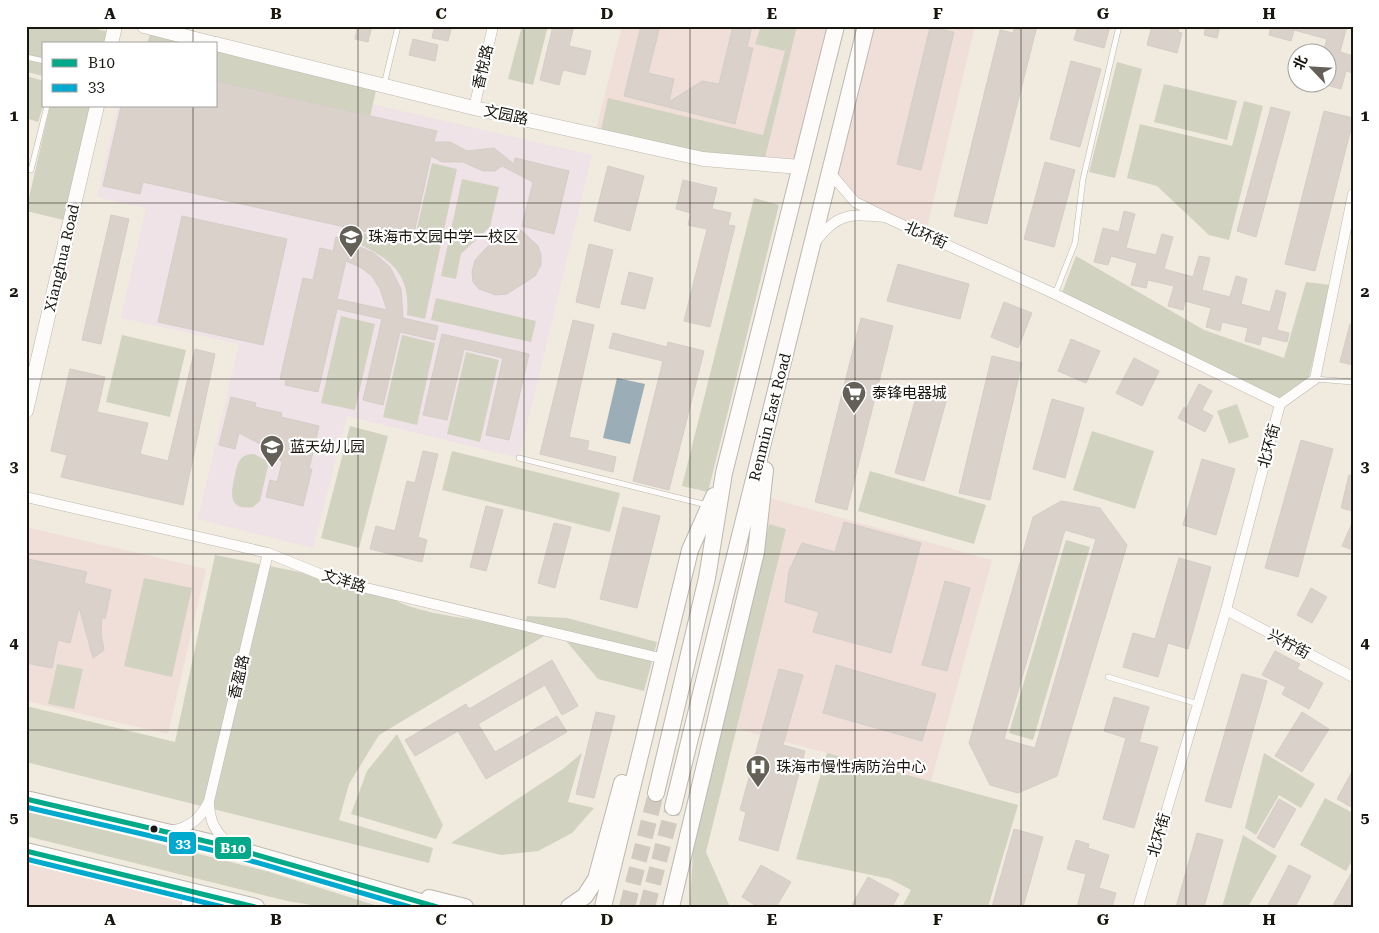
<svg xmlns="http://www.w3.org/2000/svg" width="1379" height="933" viewBox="0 0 1379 933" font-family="'Roboto Serif','Noto Sans SC',serif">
<rect width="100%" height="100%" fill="#f0eadf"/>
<path fill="#f0dfd9" d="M622 26H836L800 167 595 134Z
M866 26H975L925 235 854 200 831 173Z
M763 496 992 560 931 781 716 723Z
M26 527 206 569 168 734 26 701Z
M26 851 190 891 186 907H26Z"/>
<path fill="#efe3e7" d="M216 68 592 155 519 458 347 416 313 548 198 519 239 344 121 318 146 208 97 197 118 106H216Z"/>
<path fill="#d2d2c1" d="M26 26H83L109 32 106 44H44V76L26 72Z
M522 26H548L533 85 508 79Z
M761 26H797L765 158 703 153 601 130 608 98 763 135 785 51 755 44Z
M150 34 194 44H147Z
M216 49 377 86 367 130 216 95Z
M1117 62 1142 69 1115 178 1089 172Z
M26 76 44 81V103L38 122 26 118Z
M1164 84 1237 101 1227 140 1154 122Z
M1244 101 1263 106 1229 240 1209 235 1157 186 1127 178 1140 124 1232 146Z
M50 106H91L64 220 26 211Z
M432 163 457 169 425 319 407 315C411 269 386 257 351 240L353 231 413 245Z
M462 179 499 187 490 227 461 254 456 279 441 276Z
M754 198 779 205 708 492 682 486Z
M1076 256 1204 330 1284 358 1306 282 1331 285 1309 377 1279 398 1062 293Z
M436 298 536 321 531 342 431 320Z
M341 316 375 324 355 410 321 403Z
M122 335 186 350 170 417 106 402Z
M402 335 435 343 417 425 383 417Z
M466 352 499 360 480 442 447 434Z
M1237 404 1249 437 1229 444 1217 411Z
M350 426 388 436 359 548 321 538Z
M1092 431 1154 451 1135 509 1073 490Z
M452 451 620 493 610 532 442 490Z
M254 454 265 460 268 466 260 501 253 507C227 511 231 492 235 475 236 470 237 464 240 460 243 455 249 454 254 454Z
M870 471 986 505 974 544 858 511Z
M769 524 786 529 706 852 730 907H690L693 850Z
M1066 540 1090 547 1033 740 1009 733Z
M215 555 309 574 323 570 384 592C403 615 492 621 524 626L527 616 567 618 657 642 644 691 598 679 556 629 379 735 349 784 339 820 433 848 429 863 26 762V706L175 742Z
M144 578 192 588 172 677 124 666Z
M57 664 83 669 74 709 48 704Z
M397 734 443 825 436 839 351 814 367 771Z
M582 753 568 802 594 808 572 833 538 851 501 855 451 843 563 769Z
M827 753 1018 805 988 907H902L911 890 890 879 796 859Z
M1264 753 1315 784 1301 808 1279 795 1256 835 1245 828Z
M1325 798 1353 813V859L1346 871 1300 845Z
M26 810 266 871 381 907H324L287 901 26 836Z
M1243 835 1277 856 1248 907H1222Z"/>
<path fill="#9baeb8" d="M617 378 645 384 630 444 603 438Z"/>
<path fill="#dbd1cb" stroke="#d4cdc7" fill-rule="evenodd" d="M358 26H372L368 42 355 39Z
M441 26H452L448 41 432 38 434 29 440 30Z
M553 26H574L569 46 591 51 585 75 563 70 559 85 540 80Z
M641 26H660L648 73 674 79 669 102 702 81 719 84 733 26H752L747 47 753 48 735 124 624 96Z
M1015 26H1037L987 224 954 216 1000 30 1013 33Z
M1078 26H1110L1104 48 1074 40Z
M1152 26H1179L1178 32 1182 33 1177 53 1147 45Z
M1206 26H1220L1217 38 1204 35Z
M1271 26H1347L1340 52 1353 56V73L1346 71 1341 89 1326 85V52H1323L1327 39 1294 30 1291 41 1269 35Z
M930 27 954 32 921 170 897 164Z
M413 39 438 45 435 61 409 55Z
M1071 61 1101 69 1080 147 1050 139Z
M216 81 437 131 434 142H450L467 151 494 148 514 164 515 158 569 171 554 234 522 226 533 182 502 166 495 171H483L463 162H442L431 156 412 242 143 182 140 194 103 186 121 106H216Z
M1271 107 1290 112 1256 237 1237 231Z
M1324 111 1353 118V121L1315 271 1285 264Z
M1045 162 1075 170 1054 247 1024 239Z
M608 166 644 176 630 231 594 221Z
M683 180 717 188 712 209 731 213 728 225 735 226 710 327 684 321 707 229 688 225 691 213 676 209Z
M1124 211 1135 214 1126 248 1156 255 1162 234 1173 237 1164 269 1193 277 1199 256 1210 258 1202 290 1230 297 1236 276 1247 279 1241 304 1270 312 1276 290 1286 293 1277 330 1289 333 1287 342 1262 336 1260 345 1245 341 1248 328 1222 322 1220 331 1206 327 1211 308 1185 301 1183 310 1168 306 1174 286 1148 280 1146 288 1131 285 1137 263 1111 256 1108 265 1094 262 1103 228 1119 232Z
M111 215 129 219 101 344 82 340Z
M182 216 287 239 263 345 158 322Z
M521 230 538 246 541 255V265L535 276 507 294 496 295 479 289 473 282 472 272 475 260 488 246 497 240 519 236Z
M336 237 374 253 390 267 401 289 403 318 438 326 435 340 400 332 383 405 363 400 382 319 337 309 318 392 285 385 286 380 280 379 303 278 313 280 320 248 333 251ZM346 261 360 267 372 276 380 289 387 310 337 299Z
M589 244 613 250 599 308 576 302Z
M898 264 969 284 960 319 887 301Z
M629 272 653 278 645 309 621 304Z
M1004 302 1032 313 1018 348 991 337Z
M861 318 893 326 847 510 815 502Z
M573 320 594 325 569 437 589 441 587 450 616 457 613 472 540 454Z
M1350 324 1353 325V365L1340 362Z
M613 333 667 347 668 342 704 351 669 490 633 481 663 361 609 348Z
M442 334 529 354 509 440 486 435 503 358 464 349 447 420 423 415Z
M1071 339 1100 351 1086 383 1058 371Z
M195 349 215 354 183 505 61 477 67 455 51 451 70 369 105 377 97 412 148 423 140 454 168 461Z
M992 356 1022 363 990 500 959 493Z
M1134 358 1159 371 1142 406 1116 393Z
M1199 384 1212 391 1202 410 1213 416 1205 432 1178 418 1184 407 1186 409Z
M918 390 947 398 924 481 895 473Z
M231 397 256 403 255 407 282 413 281 417 319 426 309 469H312L303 506 266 497 270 480 277 482 282 463 279 458 281 449 258 443 239 433 235 449 219 445Z
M1052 399 1084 408 1065 478 1033 469Z
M1301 440 1333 449 1298 577 1265 568Z
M423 451 438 454 418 537 427 540 422 562 370 549 376 526 395 531 407 481 415 483Z
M1202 459 1235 469 1216 535 1183 525Z
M1349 475 1353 476V511L1341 508Z
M1061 501 1100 508 1127 545 1057 776 1018 793 990 785 969 743 1033 517ZM1065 530 1096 539 1035 748 1004 739Z
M486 506 503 510 486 571 470 567Z
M623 507 660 516 637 608 600 599Z
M1353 521V550L1342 546Z
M844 522 921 543 891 653 813 632 819 612 785 602 789 571 802 543 835 552Z
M554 523 571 527 555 588 538 583Z
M1179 558 1211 567 1188 649 1168 643 1158 677 1123 667 1133 633 1155 639Z
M28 559 87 572 84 583 111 590 105 619 102 617 101 633 104 650 93 658 79 607 70 643 58 640 52 668 26 663V569Z
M945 581 970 588 947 671 922 665Z
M1311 588 1327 597 1312 623 1297 615Z
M1275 651 1300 664 1297 669 1323 683 1309 709 1282 694 1286 687 1262 675Z
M552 660 578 706 562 715 545 685 478 724 495 752 557 716 567 732 486 779 458 731 415 756 405 740 466 704 469 709Z
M836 665 936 694 922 741 823 713Z
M779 669 803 675 783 745 805 751 778 851 739 840 746 812 740 810Z
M1242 674 1267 681 1231 808 1205 801Z
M1114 697 1149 707 1139 742 1158 747 1134 828 1103 819 1126 738 1104 731Z
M596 712 615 716 594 798 576 794Z
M1302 712 1329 729 1302 772 1275 756Z
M1353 770V808L1337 799Z
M1279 799 1296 809 1274 848 1257 838Z
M1014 829 1043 837 1023 907H992Z
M1197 833 1223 840 1204 907H1176Z
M1076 840 1089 844 1088 848 1109 855 1099 888 1116 893 1112 907H1077L1086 874 1067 869Z
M761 865 791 882 776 907H758L742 897Z
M1289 865 1311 876 1295 907H1267Z
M1353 870V907H1332Z
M868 877 899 894 892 907H851Z"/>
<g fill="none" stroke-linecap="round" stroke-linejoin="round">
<path stroke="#d0cac0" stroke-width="16" stroke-dasharray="16 8" stroke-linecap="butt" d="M627 907 656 793
M647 907 673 807"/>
<defs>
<path id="lane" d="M26 57 44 61
M384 85 398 26
M31 170 47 106
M1055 294 1075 243 1083 179 1119 26
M1315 379 1353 382
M519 458 707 505
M1108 677 1198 704"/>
<path id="street" d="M474 108 493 26
M885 217 1055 294 1280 404 1226 610 1138 907
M816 241C838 212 851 214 885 217L855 202 831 174
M1280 404 1315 379 1353 194
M26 497 268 553 337 581 664 659
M1226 610 1353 677
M209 801 268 553
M170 831C190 828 201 818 209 801 209 820 215 833 230 844
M186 907 190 891"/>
<path id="secondary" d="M144 26 215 44
M111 44 115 26
M216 44 474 108 703 159 800 167
M26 411 97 106"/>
<path id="primary" d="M656 793 707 578 724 473 836 26
M26 799 226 846 438 907
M673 807 866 26
M26 851 256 907
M429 898 465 907
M569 907 585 896 596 879 622 783
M603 907 690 550 714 496
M671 907 756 552 765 470"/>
</defs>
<use href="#lane" stroke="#bcb8af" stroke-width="6"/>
<use href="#street" stroke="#bcb8af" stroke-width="11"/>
<use href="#secondary" stroke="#bcb8af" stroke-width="15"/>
<use href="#primary" stroke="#bcb8af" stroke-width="18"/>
<use href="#lane" stroke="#fdfcfa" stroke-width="5"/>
<use href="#street" stroke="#fdfcfa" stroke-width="10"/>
<use href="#secondary" stroke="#fdfcfa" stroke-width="14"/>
<use href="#primary" stroke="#fdfcfa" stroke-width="16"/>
<defs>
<path id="bus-1" d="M26 799 226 846 437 907
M26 851 255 907"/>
<path id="bus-2" d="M26 807 224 853 410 907
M26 859 223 907"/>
</defs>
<use href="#bus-1" stroke="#fff" stroke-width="9"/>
<use href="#bus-2" stroke="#fff" stroke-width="9"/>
<use href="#bus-1" stroke="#0a8" stroke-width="5"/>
<use href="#bus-2" stroke="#00a9ce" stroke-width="5"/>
</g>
<path fill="none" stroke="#19160f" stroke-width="1" stroke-opacity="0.55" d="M193 26V44M358 26V907M524 26V907M690 26V907M855 26V907M1021 26V907M1186 26V907M193 106V907M26 203H1353M26 379H1353M26 554H1353M26 730H1353"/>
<defs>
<symbol id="school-pin" viewBox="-11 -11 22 30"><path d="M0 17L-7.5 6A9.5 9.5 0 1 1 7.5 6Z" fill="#646058" stroke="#fff"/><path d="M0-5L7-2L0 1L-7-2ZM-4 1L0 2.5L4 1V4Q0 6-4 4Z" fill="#fff"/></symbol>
<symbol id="supermarket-pin" viewBox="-11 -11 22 30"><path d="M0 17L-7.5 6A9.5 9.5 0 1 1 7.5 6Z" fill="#646058" stroke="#fff"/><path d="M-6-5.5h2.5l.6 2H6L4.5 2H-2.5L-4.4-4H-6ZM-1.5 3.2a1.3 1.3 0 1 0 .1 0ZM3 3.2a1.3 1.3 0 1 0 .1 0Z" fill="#fff"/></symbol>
<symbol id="hospital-pin" viewBox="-11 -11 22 30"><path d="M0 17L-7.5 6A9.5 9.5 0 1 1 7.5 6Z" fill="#646058" stroke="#fff"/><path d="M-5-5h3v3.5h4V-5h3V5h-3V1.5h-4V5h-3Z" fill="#fff"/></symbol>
</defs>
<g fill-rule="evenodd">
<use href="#school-pin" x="337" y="223" width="28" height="38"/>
<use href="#supermarket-pin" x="840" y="379" width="28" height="38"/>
<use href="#school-pin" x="258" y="433" width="28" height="38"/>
<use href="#hospital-pin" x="744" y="753" width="28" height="38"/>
</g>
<circle fill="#19160f" stroke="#fff" stroke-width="2" cx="154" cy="829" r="4.5"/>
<g text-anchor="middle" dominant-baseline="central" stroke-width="4.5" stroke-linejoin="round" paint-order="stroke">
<g font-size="15" fill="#19160f" stroke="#fff">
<text transform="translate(483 67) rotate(-77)">香悅路</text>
<text transform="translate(506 115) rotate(12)">文园路</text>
<text transform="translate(926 235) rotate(24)">北环街</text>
<text transform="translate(62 258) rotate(-77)">Xianghua Road</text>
<text transform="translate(770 417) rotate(-76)">Renmin East Road</text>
<text transform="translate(1269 446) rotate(-75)">北环街</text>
<text transform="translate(344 581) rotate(17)">文洋路</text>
<text transform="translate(1289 644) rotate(28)">兴柠街</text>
<text transform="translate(239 677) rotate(-77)">香盈路</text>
<text transform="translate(1159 835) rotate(-74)">北环街</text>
</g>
<g font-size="15" fill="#19160f" stroke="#fff" text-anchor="start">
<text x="368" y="237">珠海市文园中学一校区</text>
<text x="872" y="393">泰锋电器城</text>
<text x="290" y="447">蓝天幼儿园</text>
<text x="776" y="767">珠海市慢性病防治中心</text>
</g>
</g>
<g stroke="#fff" stroke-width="2">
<rect x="168" y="831" width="29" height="24" rx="5" fill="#00a9ce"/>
<rect x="214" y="836" width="38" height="24" rx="5" fill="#0a8"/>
</g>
<g font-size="14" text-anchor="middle" font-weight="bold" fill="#fff">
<text x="183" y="848">33</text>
<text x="233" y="853">B10</text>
</g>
<rect width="1379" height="933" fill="none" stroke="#ffffff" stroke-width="55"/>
<rect x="42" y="42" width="175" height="65" fill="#ffffff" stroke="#a3a29f"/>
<rect x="52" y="59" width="25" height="8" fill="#00aa88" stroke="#a3a29f"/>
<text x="88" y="68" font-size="15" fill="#19160f">B10</text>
<rect x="52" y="84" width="25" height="8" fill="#00a9ce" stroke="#a3a29f"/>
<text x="88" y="92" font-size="15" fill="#19160f">33</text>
<g transform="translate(1312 68) rotate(295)"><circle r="24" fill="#ffffff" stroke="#a3a29f"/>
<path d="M0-4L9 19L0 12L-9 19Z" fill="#646058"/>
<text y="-8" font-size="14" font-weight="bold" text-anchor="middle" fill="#19160f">北</text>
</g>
<rect x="28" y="28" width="1324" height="878" fill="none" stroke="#19160f" stroke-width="2"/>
<g font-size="16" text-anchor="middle" font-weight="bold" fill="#19160f">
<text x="110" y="19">A</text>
<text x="276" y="19">B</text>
<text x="441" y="19">C</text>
<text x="607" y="19">D</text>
<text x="772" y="19">E</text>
<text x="938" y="19">F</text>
<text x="1103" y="19">G</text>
<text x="1269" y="19">H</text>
<text x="14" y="121">1</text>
<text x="1365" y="121">1</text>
<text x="14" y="297">2</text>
<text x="1365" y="297">2</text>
<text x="14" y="472">3</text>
<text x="1365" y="472">3</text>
<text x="14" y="648">4</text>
<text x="1365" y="648">4</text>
<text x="14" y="823">5</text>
<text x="1365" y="823">5</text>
<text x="110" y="925">A</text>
<text x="276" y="925">B</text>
<text x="441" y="925">C</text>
<text x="607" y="925">D</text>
<text x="772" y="925">E</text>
<text x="938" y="925">F</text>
<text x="1103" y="925">G</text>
<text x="1269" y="925">H</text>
</g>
</svg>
